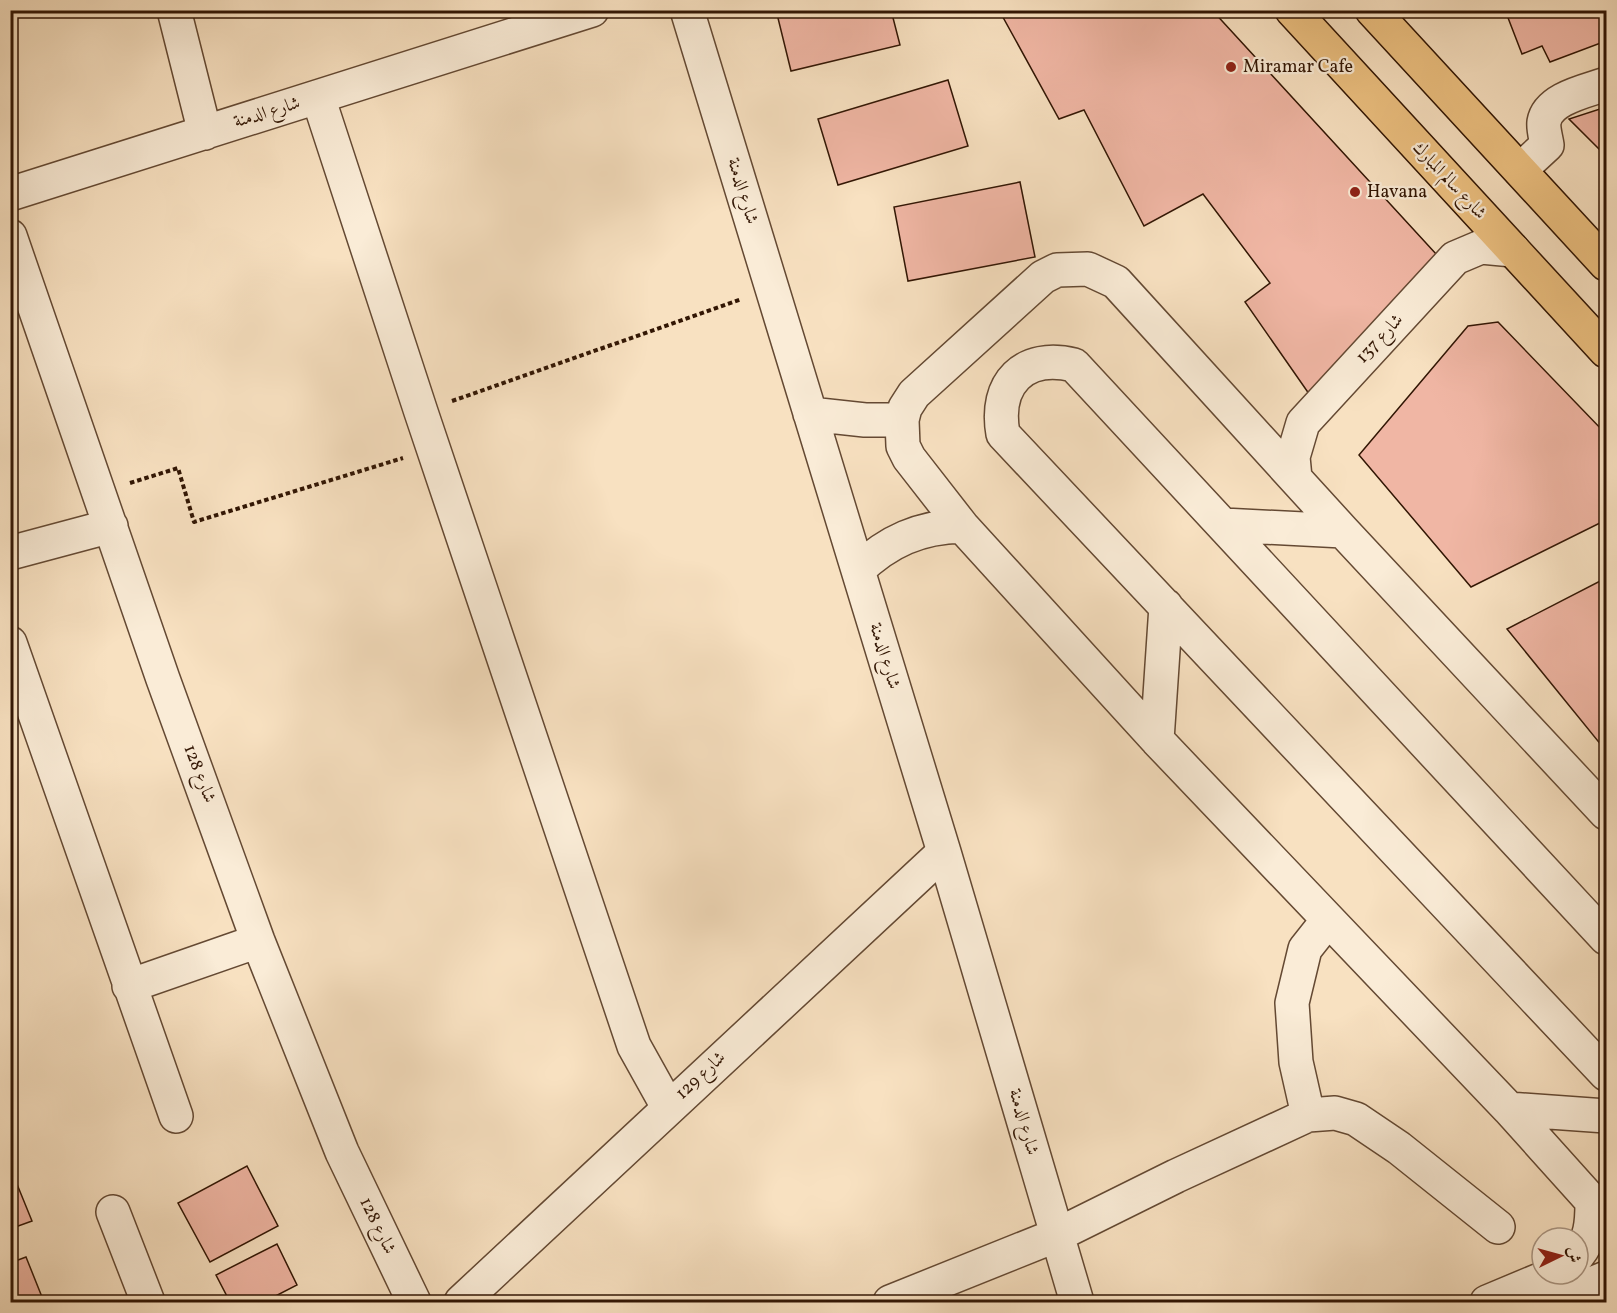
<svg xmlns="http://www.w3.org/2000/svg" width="1617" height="1313" viewBox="0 0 1617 1313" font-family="Vollkorn,Amiri,serif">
<rect width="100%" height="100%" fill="#f8e1c1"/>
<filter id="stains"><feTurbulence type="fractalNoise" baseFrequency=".00333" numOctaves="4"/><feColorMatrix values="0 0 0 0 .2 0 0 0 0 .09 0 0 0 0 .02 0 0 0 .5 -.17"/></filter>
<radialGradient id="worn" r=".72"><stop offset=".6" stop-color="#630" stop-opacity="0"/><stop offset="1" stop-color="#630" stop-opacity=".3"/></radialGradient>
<path fill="#f0b6a4" stroke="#321604" stroke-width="1.5" d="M776 10H891L900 45 791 71Z
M999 10H1212L1437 255 1314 401 1245 302 1270 283 1203 194 1144 226 1084 110 1059 119Z
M1505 10H1606V41L1550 62 1542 46 1522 54Z
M1505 10H1606V41L1550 62 1542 46 1522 54Z
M948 80 968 146 838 185 818 119Z
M1606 107V156L1569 119Z
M1020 182 1035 257 908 281 894 207Z
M1498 322 1606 434V520L1471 587 1359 455 1468 326Z
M1606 578V751L1507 629Z
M247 1166 278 1226 210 1262 178 1203Z
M10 1167 32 1221 10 1229Z
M277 1244 297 1285 264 1302H230L216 1275Z
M26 1257 44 1302H10V1263Z"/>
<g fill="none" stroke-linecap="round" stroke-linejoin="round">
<defs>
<path id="minor" d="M174 10 205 133
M687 10 944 852 1077 1302
M318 97 421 412 634 1046 668 1107
M1520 170 1547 145C1546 138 1543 129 1544 122 1548 98 1587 91 1606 84
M10 194 592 10
M10 236 163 679 258 941 342 1152 414 1302
M810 414 865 420H902
M1295 478 1293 457 1303 423 1455 258 1481 247 1513 250
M1223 525 1343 531
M10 553 111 526
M858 570C888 541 920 527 962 526
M10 643 176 1116
M1157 740 1166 606
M1606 813 1343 531 1116 282 1088 269 1057 270 1043 277 914 394 905 408 902 420 903 446 909 458 962 526 1157 740 1509 1109 1606 1217
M1606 938 1074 365C1024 353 994 383 1003 434L1606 1074
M129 986 258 941
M1509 1109 1606 1116
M1308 1115 1296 1062 1292 1003 1305 949 1328 920
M113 1212 148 1302
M1578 1255C1591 1239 1592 1222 1592 1203
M461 1302 944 852
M890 1302 1057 1235 1176 1176 1308 1115 1335 1113 1356 1119 1399 1148 1498 1227
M1487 1302 1554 1274
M1547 1302 1606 1278"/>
<path id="major" d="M1292 10 1606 351
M1372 10 1606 264"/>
</defs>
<use href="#minor" stroke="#644933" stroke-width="36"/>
<use href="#major" stroke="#321604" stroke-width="36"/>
<path stroke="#321604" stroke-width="4" stroke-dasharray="4.5 3" stroke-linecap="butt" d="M452 401 742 299
M130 483 178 468 194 522 403 458"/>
<use href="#minor" stroke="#faecd7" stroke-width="33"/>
<use href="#major" stroke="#ecc080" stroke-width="33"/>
</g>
<g fill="#8f2418" stroke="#faecd7" stroke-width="2">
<circle cx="1231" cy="67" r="6"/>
<circle cx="1355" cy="192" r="6"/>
</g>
<g text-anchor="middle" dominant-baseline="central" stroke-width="4.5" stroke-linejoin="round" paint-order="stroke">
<g font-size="18" fill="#321604" stroke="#faecd7" text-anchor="start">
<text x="1243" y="67">Miramar Cafe</text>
<text x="1367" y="192">Havana</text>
</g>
<g font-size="18" fill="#321604" stroke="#faecd7">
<text transform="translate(267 113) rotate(-17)">شارع الدمنة</text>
<text transform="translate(1449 181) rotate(47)">شارع سالم المبارك</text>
<text transform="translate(742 191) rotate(73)">شارع الدمنة</text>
<text transform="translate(1380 339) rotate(-47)">شارع 137</text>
<text transform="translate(884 656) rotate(73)">شارع الدمنة</text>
<text transform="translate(199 774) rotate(69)">شارع 128</text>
<text transform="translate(701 1076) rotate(-43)">شارع 129</text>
<text transform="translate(1023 1122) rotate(74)">شارع الدمنة</text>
<text transform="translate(377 1226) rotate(64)">شارع 128</text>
</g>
</g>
<rect width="1617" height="1313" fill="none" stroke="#f8e1c1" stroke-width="36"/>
<rect x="12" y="12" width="1593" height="1289" fill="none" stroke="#321604" stroke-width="3"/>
<rect x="18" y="18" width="1581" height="1277" fill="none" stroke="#321604" stroke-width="1.5"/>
<g transform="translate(1560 1256) rotate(85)"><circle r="28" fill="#faecd7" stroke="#aa9683" stroke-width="1.5"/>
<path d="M0-4.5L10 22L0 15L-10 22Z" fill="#8f2418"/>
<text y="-9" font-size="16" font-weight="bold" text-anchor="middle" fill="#321604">ش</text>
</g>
<rect width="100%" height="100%" filter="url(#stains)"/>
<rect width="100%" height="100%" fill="url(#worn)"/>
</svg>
